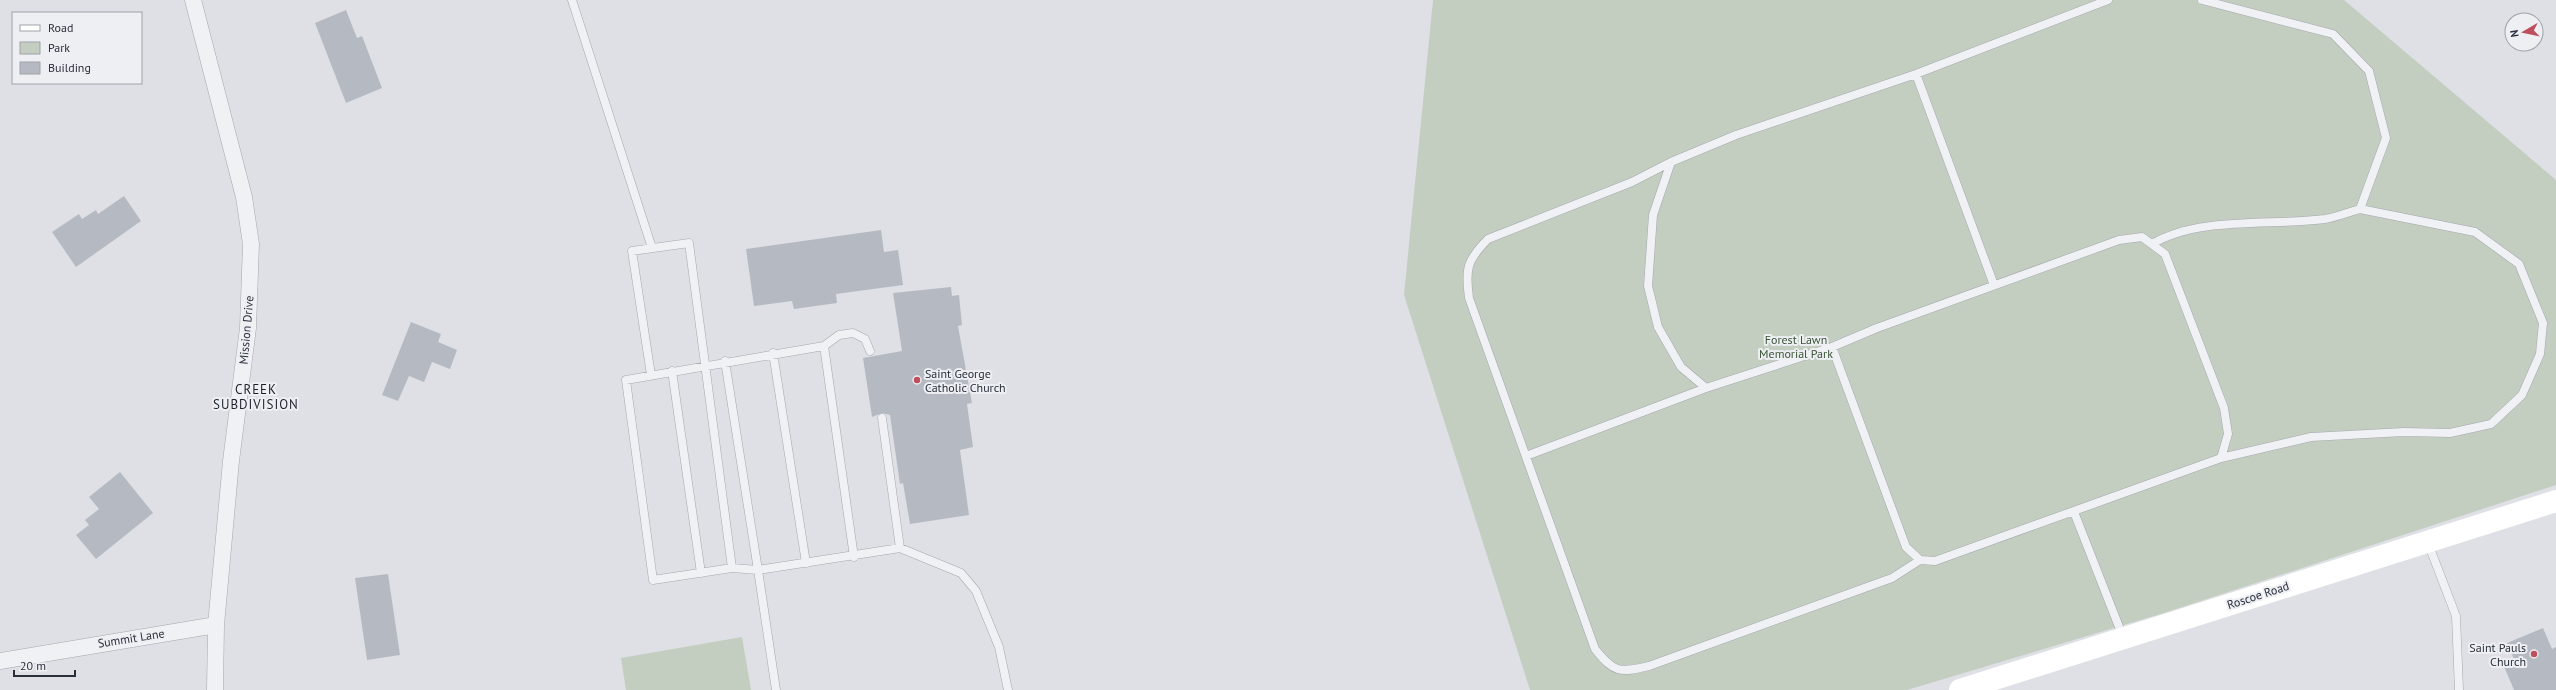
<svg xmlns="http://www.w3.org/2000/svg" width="2556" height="690" viewBox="0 0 2556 690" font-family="'PT Sans',sans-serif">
<rect width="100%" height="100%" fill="#dee0e5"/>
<path fill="#c3cec0" d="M1433 0H2344L2556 180V485L2164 613 1907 690H1530L1404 295Z
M742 637 751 690H626L621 658Z"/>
<path fill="#b5bac2" d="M346 10 357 38 362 36 382 88 346 103 315 23Z
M124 196 141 221 76 267 52 232 79 214 82 219 96 210 98 214Z
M881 230 884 252 898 250 903 285 836 294 837 303 794 309 792 301 754 306 746 249Z
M951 287 952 296 959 295 962 325 958 326 972 403 967 404 973 447 960 450 969 515 910 524 903 483 900 484 890 415 882 413 872 417 863 358 902 351 893 293Z
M411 322 441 334 438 342 457 350 450 369 432 362 424 382 409 376 398 401 382 395Z
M120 472 153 513 96 559 76 535 89 525 85 520 99 509 89 497Z
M388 574 400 655 367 660 355 578Z
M2543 628 2552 649 2556 647V690H2514L2503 664 2514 659 2507 643Z"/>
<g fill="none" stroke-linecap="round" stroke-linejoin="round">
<defs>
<path id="service" d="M572 0 652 248
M2108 0 1916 74 1736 135 1671 162 1653 215 1648 286 1658 327 1681 367 1706 388 1832 347 1906 547 1920 560 1935 561 2221 458 2311 437 2404 432 2450 433 2491 424 2522 395 2540 354 2543 323 2519 264 2475 232 2360 209 2386 138 2369 71 2333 34 2202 0
M1916 74 1994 285
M1671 162 1632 182 1488 239C1467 260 1465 269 1469 298L1595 649C1614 673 1620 673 1649 666L1892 578 1920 560
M2152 244C2199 216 2271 226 2325 219 2337 217 2349 212 2360 209
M824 346 854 557
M1832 347 1877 328 2119 240 2142 237 2165 254 2224 408 2228 434 2221 458
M773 353 806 563
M725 361 758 570 732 568 653 580 626 380 824 346 839 335 853 333 865 339 870 351
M672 371 701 573
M651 375 632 251 689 243 732 568
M882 418 900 548
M1526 456 1706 388
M2074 512 2123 637
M2428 543 2456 616 2459 690
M776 690 758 570 900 548 961 573 976 591 999 647 1008 690"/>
<path id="minor" d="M193 0 244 197 251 244 248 328 231 461 216 625 215 690
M0 661 216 625"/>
</defs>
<use href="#service" stroke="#a4a7ae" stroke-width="9"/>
<use href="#minor" stroke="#a4a7ae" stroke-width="17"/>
<use href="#service" stroke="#f0f1f4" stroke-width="8"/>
<use href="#minor" stroke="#f0f1f4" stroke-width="16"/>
<path stroke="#fff" stroke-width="22" d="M1960 690 2556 501"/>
</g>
<g fill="#be4f5d" stroke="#edeff3" stroke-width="1.5">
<circle cx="917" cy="380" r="4"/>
<circle cx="2534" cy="654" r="4"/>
</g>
<g text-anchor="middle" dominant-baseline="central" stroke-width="4" stroke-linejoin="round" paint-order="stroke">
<g font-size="12" fill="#292f3a" stroke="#edeff3">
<text transform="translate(246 330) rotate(-85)">Mission Drive</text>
<text transform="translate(2258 595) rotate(-18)">Roscoe Road</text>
<text transform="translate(131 638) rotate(-9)">Summit Lane</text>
</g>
<g font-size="12" fill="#3c5438" stroke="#edeff3">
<text x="1796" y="339">Forest Lawn<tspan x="1796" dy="14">Memorial Park</tspan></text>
</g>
<g font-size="12" fill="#292f3a" stroke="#edeff3" text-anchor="start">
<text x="925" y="373">Saint George<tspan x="925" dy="14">Catholic Church</tspan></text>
<text x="2526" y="647" text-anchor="end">Saint Pauls<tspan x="2526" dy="14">Church</tspan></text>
</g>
<g font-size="13" letter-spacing="1" fill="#1b202b" stroke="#edeff3">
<text x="256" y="389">CREEK<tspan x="256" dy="15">SUBDIVISION</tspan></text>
</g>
</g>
<rect x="12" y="12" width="130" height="72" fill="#edeff3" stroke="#9fa2a9"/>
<rect x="20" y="25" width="20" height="6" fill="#ffffff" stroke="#9fa2a9"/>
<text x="48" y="32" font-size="12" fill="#292f3a">Road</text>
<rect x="20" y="42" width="20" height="12" fill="#c3cec0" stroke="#9fa2a9"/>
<text x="48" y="52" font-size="12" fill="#292f3a">Park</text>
<rect x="20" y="62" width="20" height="12" fill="#b5bac2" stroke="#9fa2a9"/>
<text x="48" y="72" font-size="12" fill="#292f3a">Building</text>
<g transform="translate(2524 32) rotate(261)"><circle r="19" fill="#edeff3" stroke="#9fa2a9"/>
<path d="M0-3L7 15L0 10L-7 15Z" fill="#be4f5d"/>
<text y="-6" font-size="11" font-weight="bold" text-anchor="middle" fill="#292f3a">N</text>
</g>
<path d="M14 670v6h61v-6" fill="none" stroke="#292f3a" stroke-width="2"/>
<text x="20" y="670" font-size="12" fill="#292f3a" stroke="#edeff3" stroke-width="3" paint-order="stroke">20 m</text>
</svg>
